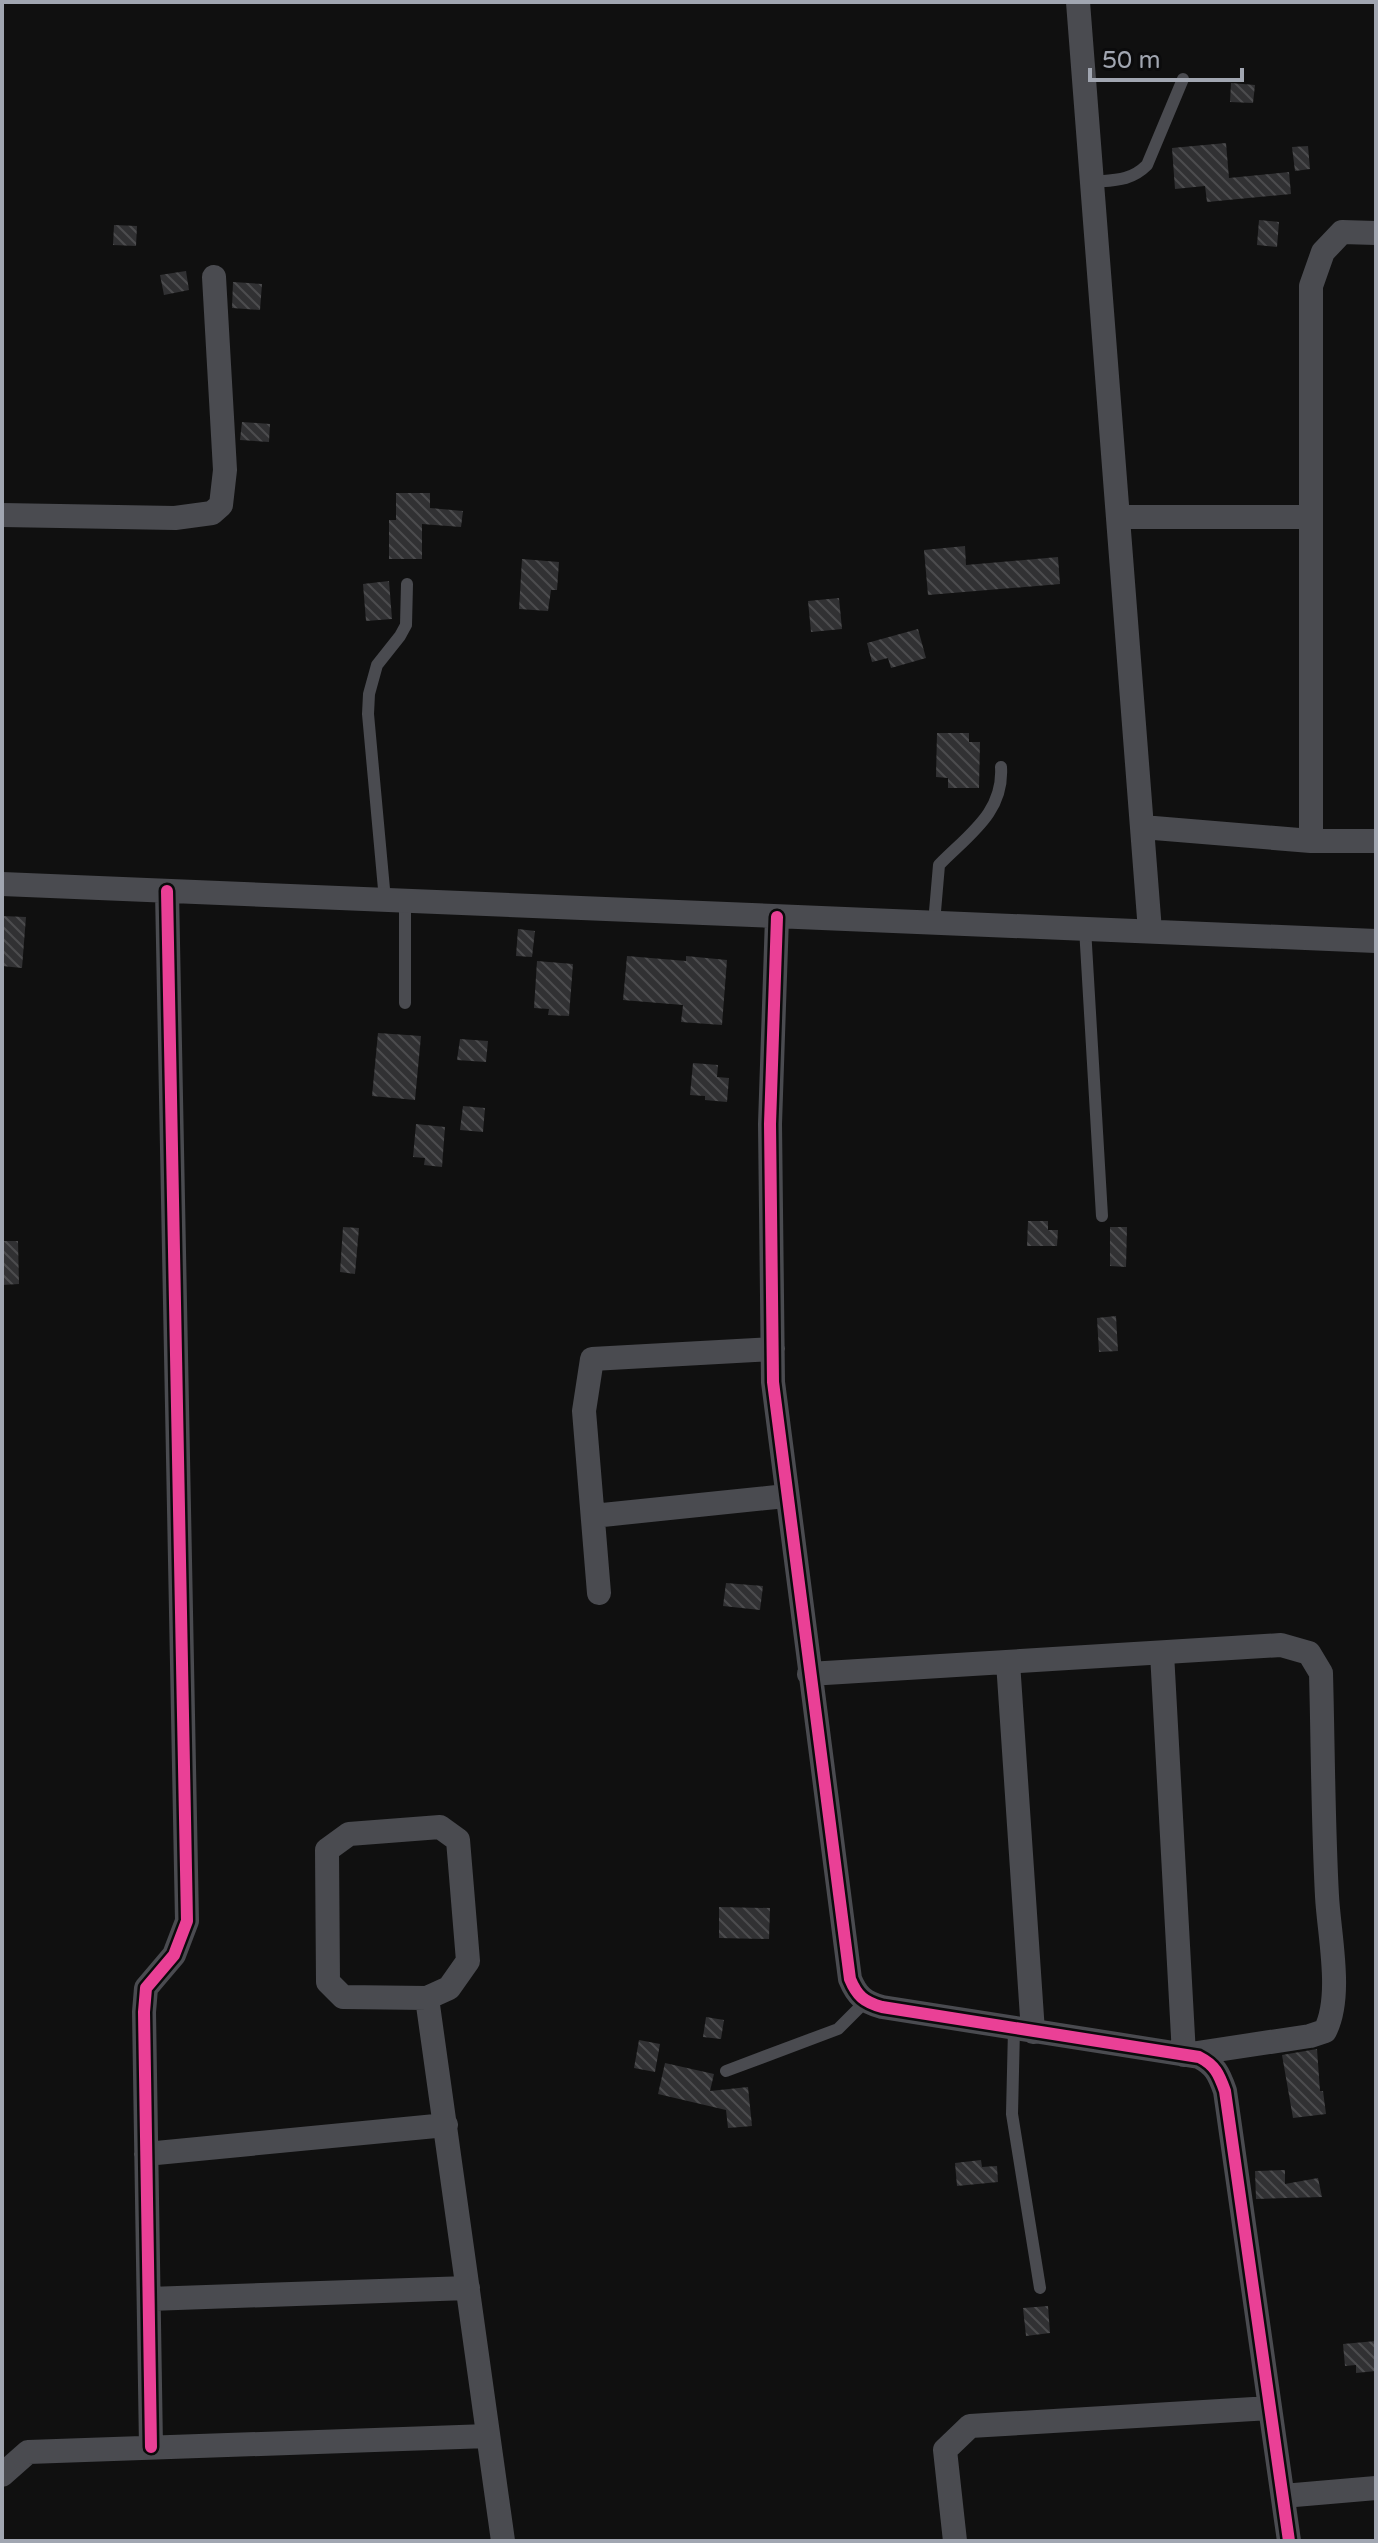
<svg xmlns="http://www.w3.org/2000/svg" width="1378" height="2543" viewBox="0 0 1378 2543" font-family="'Varela Round',sans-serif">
<defs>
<pattern id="building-back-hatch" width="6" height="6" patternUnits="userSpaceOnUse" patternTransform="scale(2)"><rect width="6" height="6" fill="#313133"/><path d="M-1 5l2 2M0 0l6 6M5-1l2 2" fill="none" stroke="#4c4c4e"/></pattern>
</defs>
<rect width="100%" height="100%" fill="#101010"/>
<path fill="url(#building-back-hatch)" d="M1231 83 1255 85 1253 103 1230 102Z
M1226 143 1229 178 1289 172 1291 194 1207 202 1205 186 1175 189 1172 148Z
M1308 146 1310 169 1295 171 1292 147Z
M1259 220 1279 222 1277 247 1257 245Z
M114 225 137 226 136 246 113 245Z
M186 271 189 290 164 295 160 275Z
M233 282 262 284 260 310 232 308Z
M242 422 270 424 269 442 240 440Z
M396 493H430V508L463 511 461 527 422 524V559H389V520H396Z
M965 546 966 565 1058 557 1060 584 928 595 924 550Z
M522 559 559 562 557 590H551L548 611 519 609Z
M389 581 392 619 366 621 363 584Z
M839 598 842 629 811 632 808 601Z
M918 629 926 658 891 668 888 658 872 662 867 643Z
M937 733H969V742H980L979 788H948V778L936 777Z
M2 916 26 917 22 968 2 966Z
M518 929 535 931 532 957 516 956Z
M627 956 686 961V956L727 960 722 1025 681 1022 683 1005 623 1000Z
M537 961 573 964 569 1016 548 1015 549 1009 534 1008Z
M378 1033 421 1036 415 1100 372 1096Z
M460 1039 488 1041 486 1062 457 1060Z
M693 1063 718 1065 717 1077 729 1078 727 1102 705 1100V1096L690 1095Z
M463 1106 485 1108 483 1132 460 1130Z
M416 1124 445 1127 442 1167 424 1165 425 1158 413 1157Z
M1028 1221H1048V1230H1058L1057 1246H1027Z
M343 1227 359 1228 355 1274 340 1272Z
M1110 1227H1127L1126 1267 1110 1266Z
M2 1241H18L19 1284 2 1285Z
M1116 1316 1118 1351 1099 1352 1097 1318Z
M726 1583 763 1586 760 1610 723 1606Z
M719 1907 770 1908 769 1939 719 1938Z
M706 2017 724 2020 721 2039 703 2037Z
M639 2040 660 2044 655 2072 634 2068Z
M1317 2049 1320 2091H1323L1326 2114 1293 2118 1282 2055Z
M665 2063 714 2074 710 2091 748 2087 752 2126 728 2128 726 2110 658 2094Z
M981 2160 982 2167 997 2166 998 2182 957 2186 955 2163Z
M1285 2170V2184L1318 2178 1322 2197 1256 2199 1255 2171Z
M1048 2306 1050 2333 1026 2336 1023 2308Z
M1376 2341V2371L1356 2373V2365L1345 2366 1343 2344Z"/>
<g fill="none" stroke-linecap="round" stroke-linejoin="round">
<path stroke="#4a4b50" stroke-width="12" d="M1093 182C1115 180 1131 181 1147 165L1183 79
M385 900 368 714 369 694 377 665 400 636 406 625 407 584
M934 923 939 865C968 835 1004 813 1001 767
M1085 928 1102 1216
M405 1003V901
M1014 2029 1012 2114 1040 2288
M726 2071 838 2029 865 2002"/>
<path stroke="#4a4b50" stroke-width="24" d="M1078 2 1150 931
M2 515 175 518 212 513 221 505 225 470 214 277
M1119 517H1311
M1142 827 1311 841H1376
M1311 841V286L1323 252 1342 232 1376 233
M2 884 1376 941
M777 917 770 1124 773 1382 850 1979C857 1996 864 2002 882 2007L1199 2057C1215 2065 1219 2074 1225 2091L1289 2541
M593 1516 786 1496
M599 1593 584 1411 592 1359 773 1349
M1008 1662 1033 2032
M809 1674 1281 1645 1309 1653 1321 1673C1323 1747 1323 1822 1327 1896 1329 1935 1343 1996 1325 2031L1310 2036 1184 2055 1162 1653
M440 1827 458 1840 468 1961 449 1988 427 1998 343 1997 328 1982 327 1850 349 1834Z
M427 1998 503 2541
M146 2154 446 2125
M149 2299 468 2288
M151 2447 144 2012 146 1988 174 1955 187 1921 167 891
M2 2475 28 2452 488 2436
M1283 2496 1376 2488
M955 2541 945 2450 970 2426 1270 2408"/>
<defs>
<path id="cycleway" d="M777 917 770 1124 773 1382 850 1979C857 1996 864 2002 882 2007L1199 2057C1215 2065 1219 2074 1225 2091L1289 2541
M151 2447 144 2012 146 1988 174 1955 187 1921 167 891"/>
</defs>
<use href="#cycleway" stroke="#0b0b0c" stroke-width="17"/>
<use href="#cycleway" stroke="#ea4096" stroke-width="12"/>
</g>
<rect width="1378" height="2543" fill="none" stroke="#a1a6b1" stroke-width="8"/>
<path d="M1090 68v12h152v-12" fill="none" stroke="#a1a6b1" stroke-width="4"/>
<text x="1102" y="68" font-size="24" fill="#a1a6b1" stroke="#0b0b0c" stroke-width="6" paint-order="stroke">50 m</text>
</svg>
